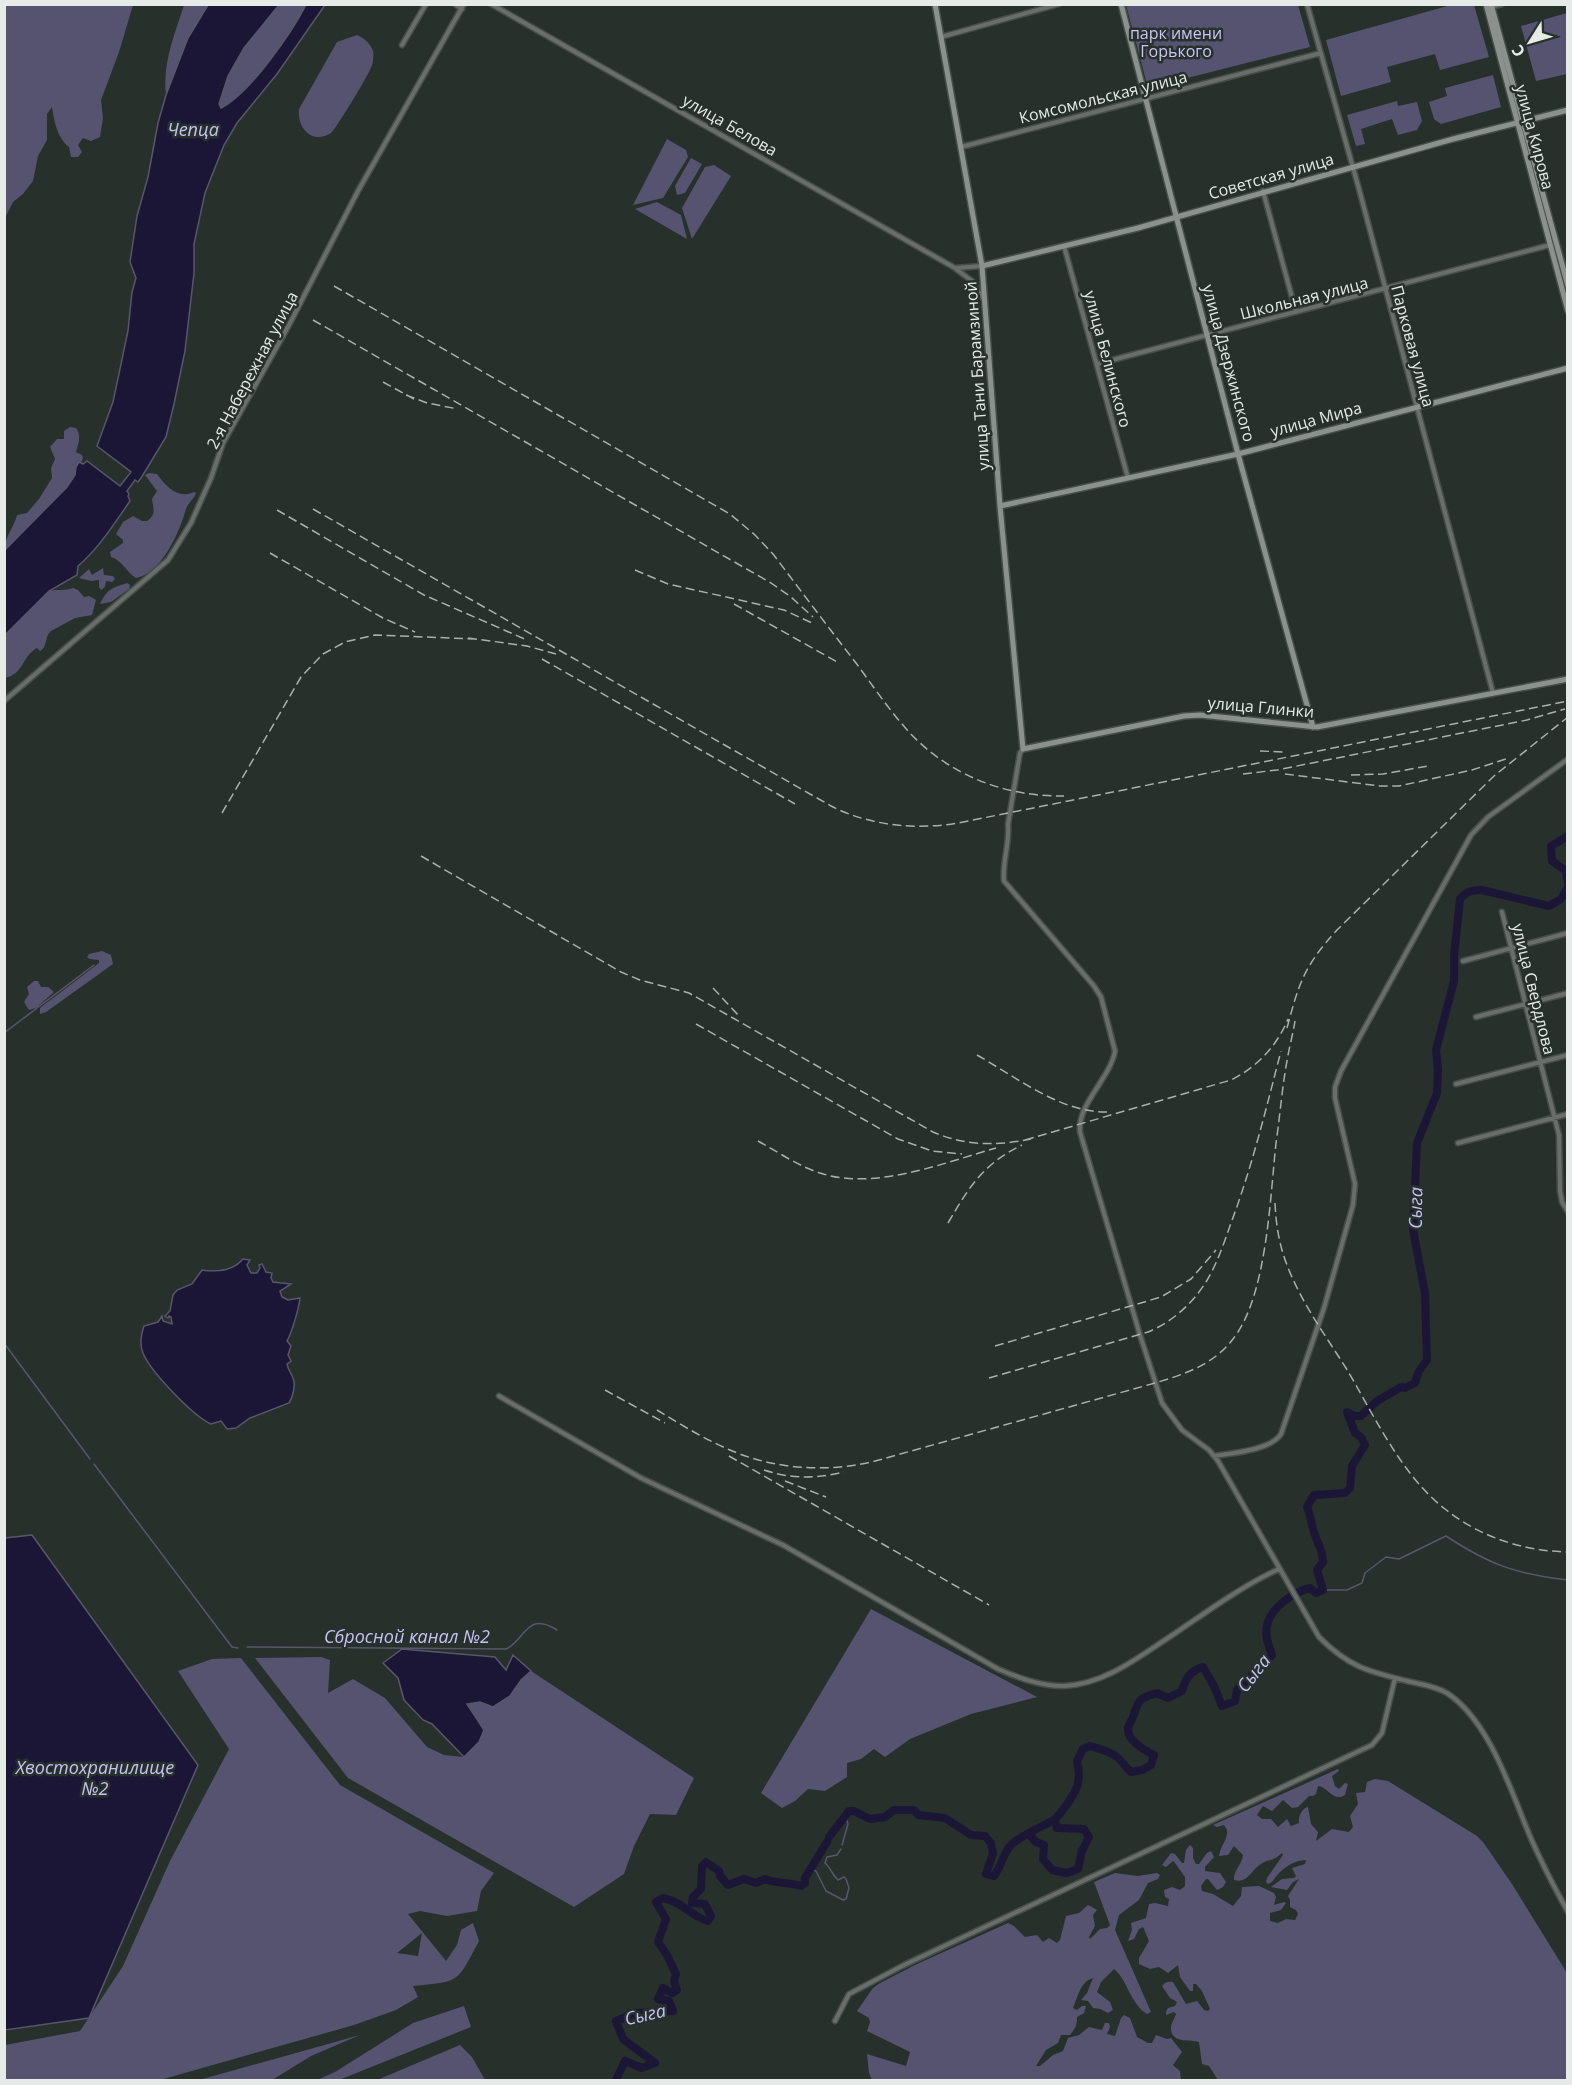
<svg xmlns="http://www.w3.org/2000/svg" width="1572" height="2085" viewBox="0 0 1572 2085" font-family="'Open Sans',sans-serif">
<rect width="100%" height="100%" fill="#27302b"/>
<path fill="#565370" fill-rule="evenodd" d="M5 4 133 5 119 52 101 100 103 118 100 137 91 141 83 138 78 145 82 152 78 157H71L69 147C57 138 54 120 52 107L47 114V140L38 156 33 181 23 194 13 202 5 218Z
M184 5H208L188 38 166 95C162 64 175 33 184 5Z
M279 5H306C291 35 250 92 221 108L219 104 228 76 244 48Z
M1126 5H1298L1310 47 1148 88Z
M1451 5H1474L1489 57 1440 70 1435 54 1387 67 1391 82 1341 96 1326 40Z
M1567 13V74L1536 81 1521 26Z
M357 35C364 38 371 44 373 51 374 54 373 62 372 65 370 73 336 129 331 133 312 145 297 128 299 109L337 42Z
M1493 75 1501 107 1441 124 1434 119 1429 102 1447 96 1445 88Z
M1397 101 1398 106 1417 102 1422 121 1417 130 1398 135 1392 119 1361 129 1365 144 1356 146 1347 115Z
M667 139 686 150 688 157 663 198 633 205Z
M691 158 702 164 685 193 677 195 675 186Z
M714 165 731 176 692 239 682 208 705 167Z
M657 202 681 215 687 239 635 209Z
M70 427 76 428C82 436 78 444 76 452L82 455 83 458 81 463 79 462 75 475 67 487 5 550C4 537 14 528 17 515L27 513 39 499 52 478 51 468 55 459 50 447 57 439H64V431Z
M149 473 157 474C166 486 178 500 194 492L196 493C194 499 188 503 186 509 180 531 162 573 136 578 126 572 123 561 111 557L110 552 123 543V540L116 534 123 522 133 516 142 521H147C157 514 153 508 152 499L157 491 145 475Z
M103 568 104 575 113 576 115 579 112 582 106 581 105 587 101 590 99 587V580L91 581 79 578 89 569 92 575Z
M127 583 130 585 129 589 111 602 100 604C107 589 112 588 127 583Z
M73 588 78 590 84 597 89 596 96 600 92 615 75 618 51 631C44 637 48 647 40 651L37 648C21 657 25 673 5 678V635L49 591C58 589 64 591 73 588Z
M102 951 111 955 113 964 46 1012 40 1014V1008L99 963V960L90 959 87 957 89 954Z
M34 981H38L41 987H48L54 992 36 1008 29 1010 24 1002 29 994 27 987Z
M871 1609 1037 1697 971 1714 910 1739 885 1757 874 1749 861 1759 847 1763V1777L825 1791 808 1789 795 1801 782 1808 761 1793Z
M321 1657 330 1660 328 1693 353 1679 385 1698 427 1747 444 1755 463 1757 479 1742 467 1704 509 1696 521 1680 531 1671 694 1778 676 1815 650 1814 634 1846 624 1874 574 1907 348 1778 255 1658Z
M241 1658 340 1785 494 1873 481 1891 477 1911 447 1916 420 1911 408 1914 446 1961 457 1945 461 1930 473 1923 479 1941C456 1984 461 1981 413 1986L418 1997 396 2010 354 2025 160 2080H5V2045L80 2031 123 1966 170 1861 229 1749 178 1671 212 1659ZM422 1933 418 1956 397 1953Z
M1338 1769 1339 1771 1332 1776 1335 1786 1339 1789 1345 1783 1348 1784 1345 1795 1341 1797C1330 1798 1328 1787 1318 1786L1316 1794 1313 1796H1309L1298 1807 1292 1808 1283 1800 1272 1811 1263 1806 1257 1815 1262 1819H1271L1278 1827 1287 1819 1291 1826 1299 1823C1298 1817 1302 1808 1308 1807L1311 1824 1318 1832 1316 1841 1332 1829 1349 1832 1353 1827 1350 1816 1358 1804 1356 1793 1365 1792 1367 1782 1375 1779 1388 1781 1477 1836 1483 1842 1512 1884 1567 1973V2080H1218L1209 2066 1202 2064 1199 2042C1189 2039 1171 2044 1171 2028 1171 2023 1175 2018 1176 2014L1174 2012 1166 2015V2012L1168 2008 1175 2006 1177 2002 1170 1998 1162 1986C1165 1982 1168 1981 1173 1982L1186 2004 1197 2001 1204 2010 1208 2011 1210 2009 1202 1991 1196 1984H1193V1991H1190L1180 1977 1178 1965 1168 1973 1159 1967 1150 1969 1139 1964V1958L1149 1941 1143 1927 1139 1929 1134 1939 1128 1941 1132 1930 1131 1923 1146 1918 1149 1904 1155 1903 1168 1906 1169 1899 1165 1897 1164 1890 1172 1887 1180 1890 1185 1886V1877L1175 1863 1173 1861 1166 1867 1162 1865 1171 1853 1175 1854 1182 1863H1184L1186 1850 1190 1845 1193 1848V1858L1196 1864H1199L1207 1853 1211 1851 1214 1857 1205 1867V1871L1220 1873 1226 1882 1223 1887 1217 1890 1208 1879H1206L1201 1886 1202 1891 1213 1894 1233 1906 1241 1896 1242 1887 1259 1886 1274 1893 1276 1897 1274 1905 1284 1902 1286 1903 1281 1910 1270 1913V1921L1278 1923 1286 1919 1295 1920 1298 1914 1296 1910 1290 1907V1900L1288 1896 1299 1879 1293 1882 1287 1890 1271 1887 1282 1879 1294 1878 1296 1876 1292 1868 1305 1864 1306 1860C1292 1860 1279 1871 1272 1882L1268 1884 1266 1882 1267 1878 1283 1855 1282 1853C1271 1863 1270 1858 1261 1864 1251 1870 1248 1884 1234 1880 1233 1871 1242 1865 1243 1855L1234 1846 1228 1855 1219 1856C1220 1846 1228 1840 1227 1830L1224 1825 1217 1827 1213 1825Z
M1115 1873 1138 1876 1157 1873 1160 1875 1158 1879 1148 1883 1139 1900 1119 1915 1115 1930 1151 2012 1147 2014C1131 2005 1127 1979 1114 1969L1101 1982 1097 1992 1110 2002 1113 2010 1108 2013 1100 2009 1093 2008 1088 2001 1081 2000 1087 1993 1093 1978C1080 1982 1078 1997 1073 2008L1077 2010 1082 2006H1086L1084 2013 1077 2017C1077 2025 1075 2029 1070 2035H1061L1058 2043 1046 2050 1036 2066H1040L1053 2055 1063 2051 1068 2038 1079 2035 1089 2027 1102 2030 1105 2023H1109L1110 2027 1107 2034 1115 2036 1121 2018 1124 2015 1130 2018 1137 2037 1148 2043H1152L1156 2035 1167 2039 1171 2038 1182 2052 1173 2065 1180 2071 1181 2080H872L869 2073 867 2054 906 2066 910 2052 867 2031 870 2022 869 2018 857 2011 873 1988 880 1983 917 1964 1008 1923 1014 1926 1025 1937 1037 1935 1043 1942 1049 1938 1057 1943 1060 1940 1066 1916 1079 1913 1088 1905 1097 1910 1093 1915 1095 1926 1089 1937 1090 1939 1100 1929 1107 1928 1110 1925 1094 1882Z
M464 2006 471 2027 339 2080H317L335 2072 413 2023Z
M360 2035 311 2056 272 2080H199Z
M460 2045 472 2057 485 2080H377Z"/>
<path fill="#1c1636" stroke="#59566b" stroke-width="1.5" d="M208 5H279L244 48 228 76 219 104 221 108C250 93 291 34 306 5H325L277 74 237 123 224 145 205 193 194 244V273L185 351 174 404 166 437 141 478 138 482 135 480 127 491 129 494 128 496 130 501C114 524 99 548 78 566L77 575 49 591 5 635V550L67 487 75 475 76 467 79 462 83 464 87 461 120 486 131 472 97 446 113 402 128 331 132 292 136 278 130 262 137 216 148 177 158 123 166 95 188 38Z
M243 1259 250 1260 247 1265 251 1273H257L260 1268 259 1265 262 1264 266 1272 272 1273 271 1278 273 1282 291 1284 280 1291 282 1297 288 1300 300 1298C299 1308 292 1332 287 1341L291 1346 288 1355 291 1361 287 1364C288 1370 291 1372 293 1378 296 1384 293 1397 289 1403L250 1418 236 1428 227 1429 221 1421 211 1424C193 1416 150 1371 143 1353 139 1344 141 1335 144 1326L158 1322 162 1316 163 1321 172 1324 171 1317 169 1316 168 1318 165 1316 170 1311 173 1295 177 1290 192 1284 202 1270C216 1272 233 1271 243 1259Z
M32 1535 198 1765 89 2018 5 2030V1538Z
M402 1649 495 1657 506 1670 513 1655 531 1671 521 1680 510 1696 493 1707 480 1702 467 1704 484 1730 479 1742 464 1757 432 1724 423 1720 404 1700 398 1678 383 1663Z"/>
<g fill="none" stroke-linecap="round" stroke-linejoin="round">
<path stroke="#59566b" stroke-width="1.5" d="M4 1033 94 965
M4 1343 90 1459
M94 1464 232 1647 238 1648
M1323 1590H1347L1362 1583 1365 1573 1386 1557 1399 1559 1446 1536C1490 1565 1516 1574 1568 1580
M247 1647 506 1649C525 1641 526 1610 557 1630
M842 1845 848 1824 846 1818
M811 1870 816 1871 826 1891 843 1900 846 1899 849 1888 846 1879 844 1877 838 1880C832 1875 831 1868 825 1863L827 1857 837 1855 841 1849"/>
<path stroke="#1c1636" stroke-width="8" d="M1568 836 1551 846 1552 861 1566 871 1568 883
M1029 1834 1036 1842 1044 1845 1043 1859 1052 1870 1067 1873 1078 1869 1082 1851 1089 1837 1084 1829 1057 1828 1055 1820
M829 1837 849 1811H854L870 1819 885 1817 894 1810H914L918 1815 945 1818 971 1835 985 1836 991 1843 993 1854 986 1874 994 1876C1002 1866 1003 1852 1012 1844 1024 1834 1039 1828 1052 1821 1058 1818 1061 1812 1065 1807 1077 1791 1082 1781 1077 1761L1083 1749 1090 1746C1099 1749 1111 1751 1118 1758 1123 1762 1126 1768 1131 1772L1142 1770 1151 1765 1154 1755C1144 1750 1127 1741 1128 1728 1129 1723 1133 1719 1134 1714 1139 1698 1141 1698 1157 1693L1168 1698 1182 1691C1185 1679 1191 1670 1203 1667L1214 1686 1222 1706 1235 1701 1237 1690 1272 1655C1269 1646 1264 1635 1267 1626 1270 1608 1293 1592 1310 1588L1316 1593 1323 1590 1317 1570 1323 1562C1323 1550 1317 1543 1314 1532 1311 1523 1311 1516 1307 1507L1314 1495 1345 1493 1350 1488 1352 1466 1365 1445 1361 1437 1355 1433 1347 1412 1355 1416H1361L1377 1401 1401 1387 1405 1388 1415 1383 1419 1371 1427 1360 1425 1293 1413 1230 1417 1143 1437 1093 1438 1069 1436 1050 1454 981V956L1460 899C1467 891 1472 890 1482 890L1549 906 1561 899 1568 887
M616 2080 625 2061 642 2068 655 2063 623 2039 616 2021 636 2013 673 2011 669 2001 658 1999 663 1988 672 1993 677 1990 674 1981 676 1974 667 1955 658 1942 666 1919 656 1902 663 1898C683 1902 691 1916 708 1921L711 1916 705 1904 692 1903 693 1897 701 1889 702 1866 706 1862 719 1871 720 1876 728 1885 744 1879 756 1883 765 1879C777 1884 789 1882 801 1886L805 1883V1878L827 1842"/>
<defs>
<path id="street" d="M455 4 462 9
M491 4 955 268 982 266
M1307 4 1359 189 1493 693
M1491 7 1502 4
M941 37 1059 4
M402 45 426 4
M961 147 1321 53
M1263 191 1296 312
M1064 246 1128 478
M956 269 972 281 983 298
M1097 364 1550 245
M4 701 168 560 191 523 211 478 223 443 289 325 358 191 464 4
M1023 749 1020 753 1008 824C1010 843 1002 862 1004 881L1094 986 1101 997 1115 1051C1110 1079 1077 1104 1080 1132L1140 1335 1162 1403 1182 1430 1209 1450 1218 1461 1319 1637C1349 1667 1367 1671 1407 1681 1420 1684 1435 1686 1447 1693 1488 1720 1509 1785 1527 1829 1539 1858 1553 1885 1568 1912
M1502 912 1559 1135 1560 1191 1562 1202 1568 1212
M1463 961 1568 933
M1476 1017 1568 993
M1456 1084 1568 1055
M1458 1143 1568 1114
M499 1396 641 1478 783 1545 998 1669C1019 1678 1040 1686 1064 1686 1106 1684 1140 1656 1174 1634 1208 1611 1242 1586 1279 1569
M1214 1456C1233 1453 1271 1450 1281 1434L1324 1308 1353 1205 1355 1184 1335 1098V1087L1341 1071 1471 835 1488 817 1568 759
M835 2021 849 1994 904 1965 1372 1745 1382 1733 1395 1678"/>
<path id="secondary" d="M935 4 982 266 1000 506 1023 749 1184 716 1200 715 1317 727 1568 679
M1121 4 1238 454 1313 727
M1486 4 1568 311
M1491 4 1568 286
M982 266 1138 228 1453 139 1568 110
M1000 506 1238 454 1568 368"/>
</defs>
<use href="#street" stroke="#464e49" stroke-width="7"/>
<use href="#secondary" stroke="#464e49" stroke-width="8"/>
<use href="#street" stroke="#696d6b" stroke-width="4"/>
<use href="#secondary" stroke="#8b918d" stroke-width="5"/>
<path stroke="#aab0ac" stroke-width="1.5" stroke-dasharray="9 4.5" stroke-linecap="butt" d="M334 286 730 514 755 535 773 554C801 591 828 627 856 663 873 686 889 710 909 732 949 775 1005 797 1064 796
M313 320 771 583 791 597 813 617
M383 382 414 399
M406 395 427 403 458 409
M313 509 831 806C870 826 916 830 958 823L1568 701
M277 510 424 595 527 640
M270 553 383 618 415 632
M635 570 668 584 784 610 812 623
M734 604 839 663
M468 638 527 646 556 654
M542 659 795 804
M1260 751 1284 752
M1243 774 1277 770 1527 720 1565 709
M1285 774 1380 786H1399L1472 770 1509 758
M1351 775 1383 774 1428 766
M222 813 301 677 323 654 345 642 375 635 476 639
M421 856 621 972 640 980 689 993 933 1132C965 1146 997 1146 1031 1139
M713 988 739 1016
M696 1024 898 1139 932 1151 962 1154
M1287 1028C1299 983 1304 966 1337 930L1494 776 1568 717
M977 1055C1016 1077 1061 1113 1107 1112
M1025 1140 1231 1080C1257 1067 1277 1046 1288 1019
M758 1141C778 1152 798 1166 820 1173 874 1191 943 1163 996 1148
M1275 1203C1276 1224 1279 1245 1287 1265 1301 1302 1325 1335 1346 1368 1374 1415 1401 1475 1445 1509 1480 1537 1523 1551 1568 1552
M948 1223C969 1187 983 1164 1022 1145
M995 1346 1161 1297 1191 1279 1216 1250
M989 1378 1148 1332C1172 1322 1192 1304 1206 1282 1217 1264 1224 1243 1231 1223 1252 1167 1266 1109 1281 1051
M605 1390 665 1423
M657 1410C680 1424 704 1439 730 1450 776 1470 830 1473 879 1460L1155 1383C1185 1374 1213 1365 1233 1339 1267 1296 1270 1198 1276 1143 1280 1116 1282 1088 1287 1061 1289 1048 1293 1034 1295 1021
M729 1456 989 1605
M764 1470C791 1479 816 1479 844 1472
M785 1481 826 1497"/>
</g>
<g text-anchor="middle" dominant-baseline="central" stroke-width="5" stroke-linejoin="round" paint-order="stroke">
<g font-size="16" fill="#cac5fa" stroke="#27302b">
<text x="1176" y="33">парк имени<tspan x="1176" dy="18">Горького</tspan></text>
</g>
<g font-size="16" fill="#e6ebe8" stroke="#27302b">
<text transform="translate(1103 97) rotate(-14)">Комсомольская улица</text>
<text transform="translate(730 125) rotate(30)">улица Белова</text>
<text transform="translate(1535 137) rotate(75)">улица Кирова</text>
<text transform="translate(1271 176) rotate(-16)">Советская улица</text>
<text transform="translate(1304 298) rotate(-14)">Школьная улица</text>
<text transform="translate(1413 346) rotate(75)">Парковая улица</text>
<text transform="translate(1108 359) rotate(75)">улица Белинского</text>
<text transform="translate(1229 363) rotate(75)">улица Дзержинского</text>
<text transform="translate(252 370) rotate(-62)">2-я Набережная улица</text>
<text transform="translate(977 376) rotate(-94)">улица Тани Барамзиной</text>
<text transform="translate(1316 419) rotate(-15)">улица Мира</text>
<text transform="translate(1261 707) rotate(5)">улица Глинки</text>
<text transform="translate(1534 989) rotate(76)">улица Свердлова</text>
</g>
<g font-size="18" font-style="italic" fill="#c6c1f6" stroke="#27302b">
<text x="193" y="129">Чепца</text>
<text transform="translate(1415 1208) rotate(-89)">Сыга</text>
<text x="407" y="1636">Сбросной канал №2</text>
<text transform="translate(1253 1673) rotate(-52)">Сыга</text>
<text x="95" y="1767">Хвостохранилище<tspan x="95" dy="21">№2</tspan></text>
<text transform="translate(645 2014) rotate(-13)">Сыга</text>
</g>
</g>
<rect width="1572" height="2085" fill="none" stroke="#e6ebe8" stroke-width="12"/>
<g transform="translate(1530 42) rotate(233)" stroke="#27302b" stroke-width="4.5" paint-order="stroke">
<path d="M0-4.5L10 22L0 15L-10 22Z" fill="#e6ebe8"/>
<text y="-9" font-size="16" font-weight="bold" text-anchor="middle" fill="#e6ebe8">С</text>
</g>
</svg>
